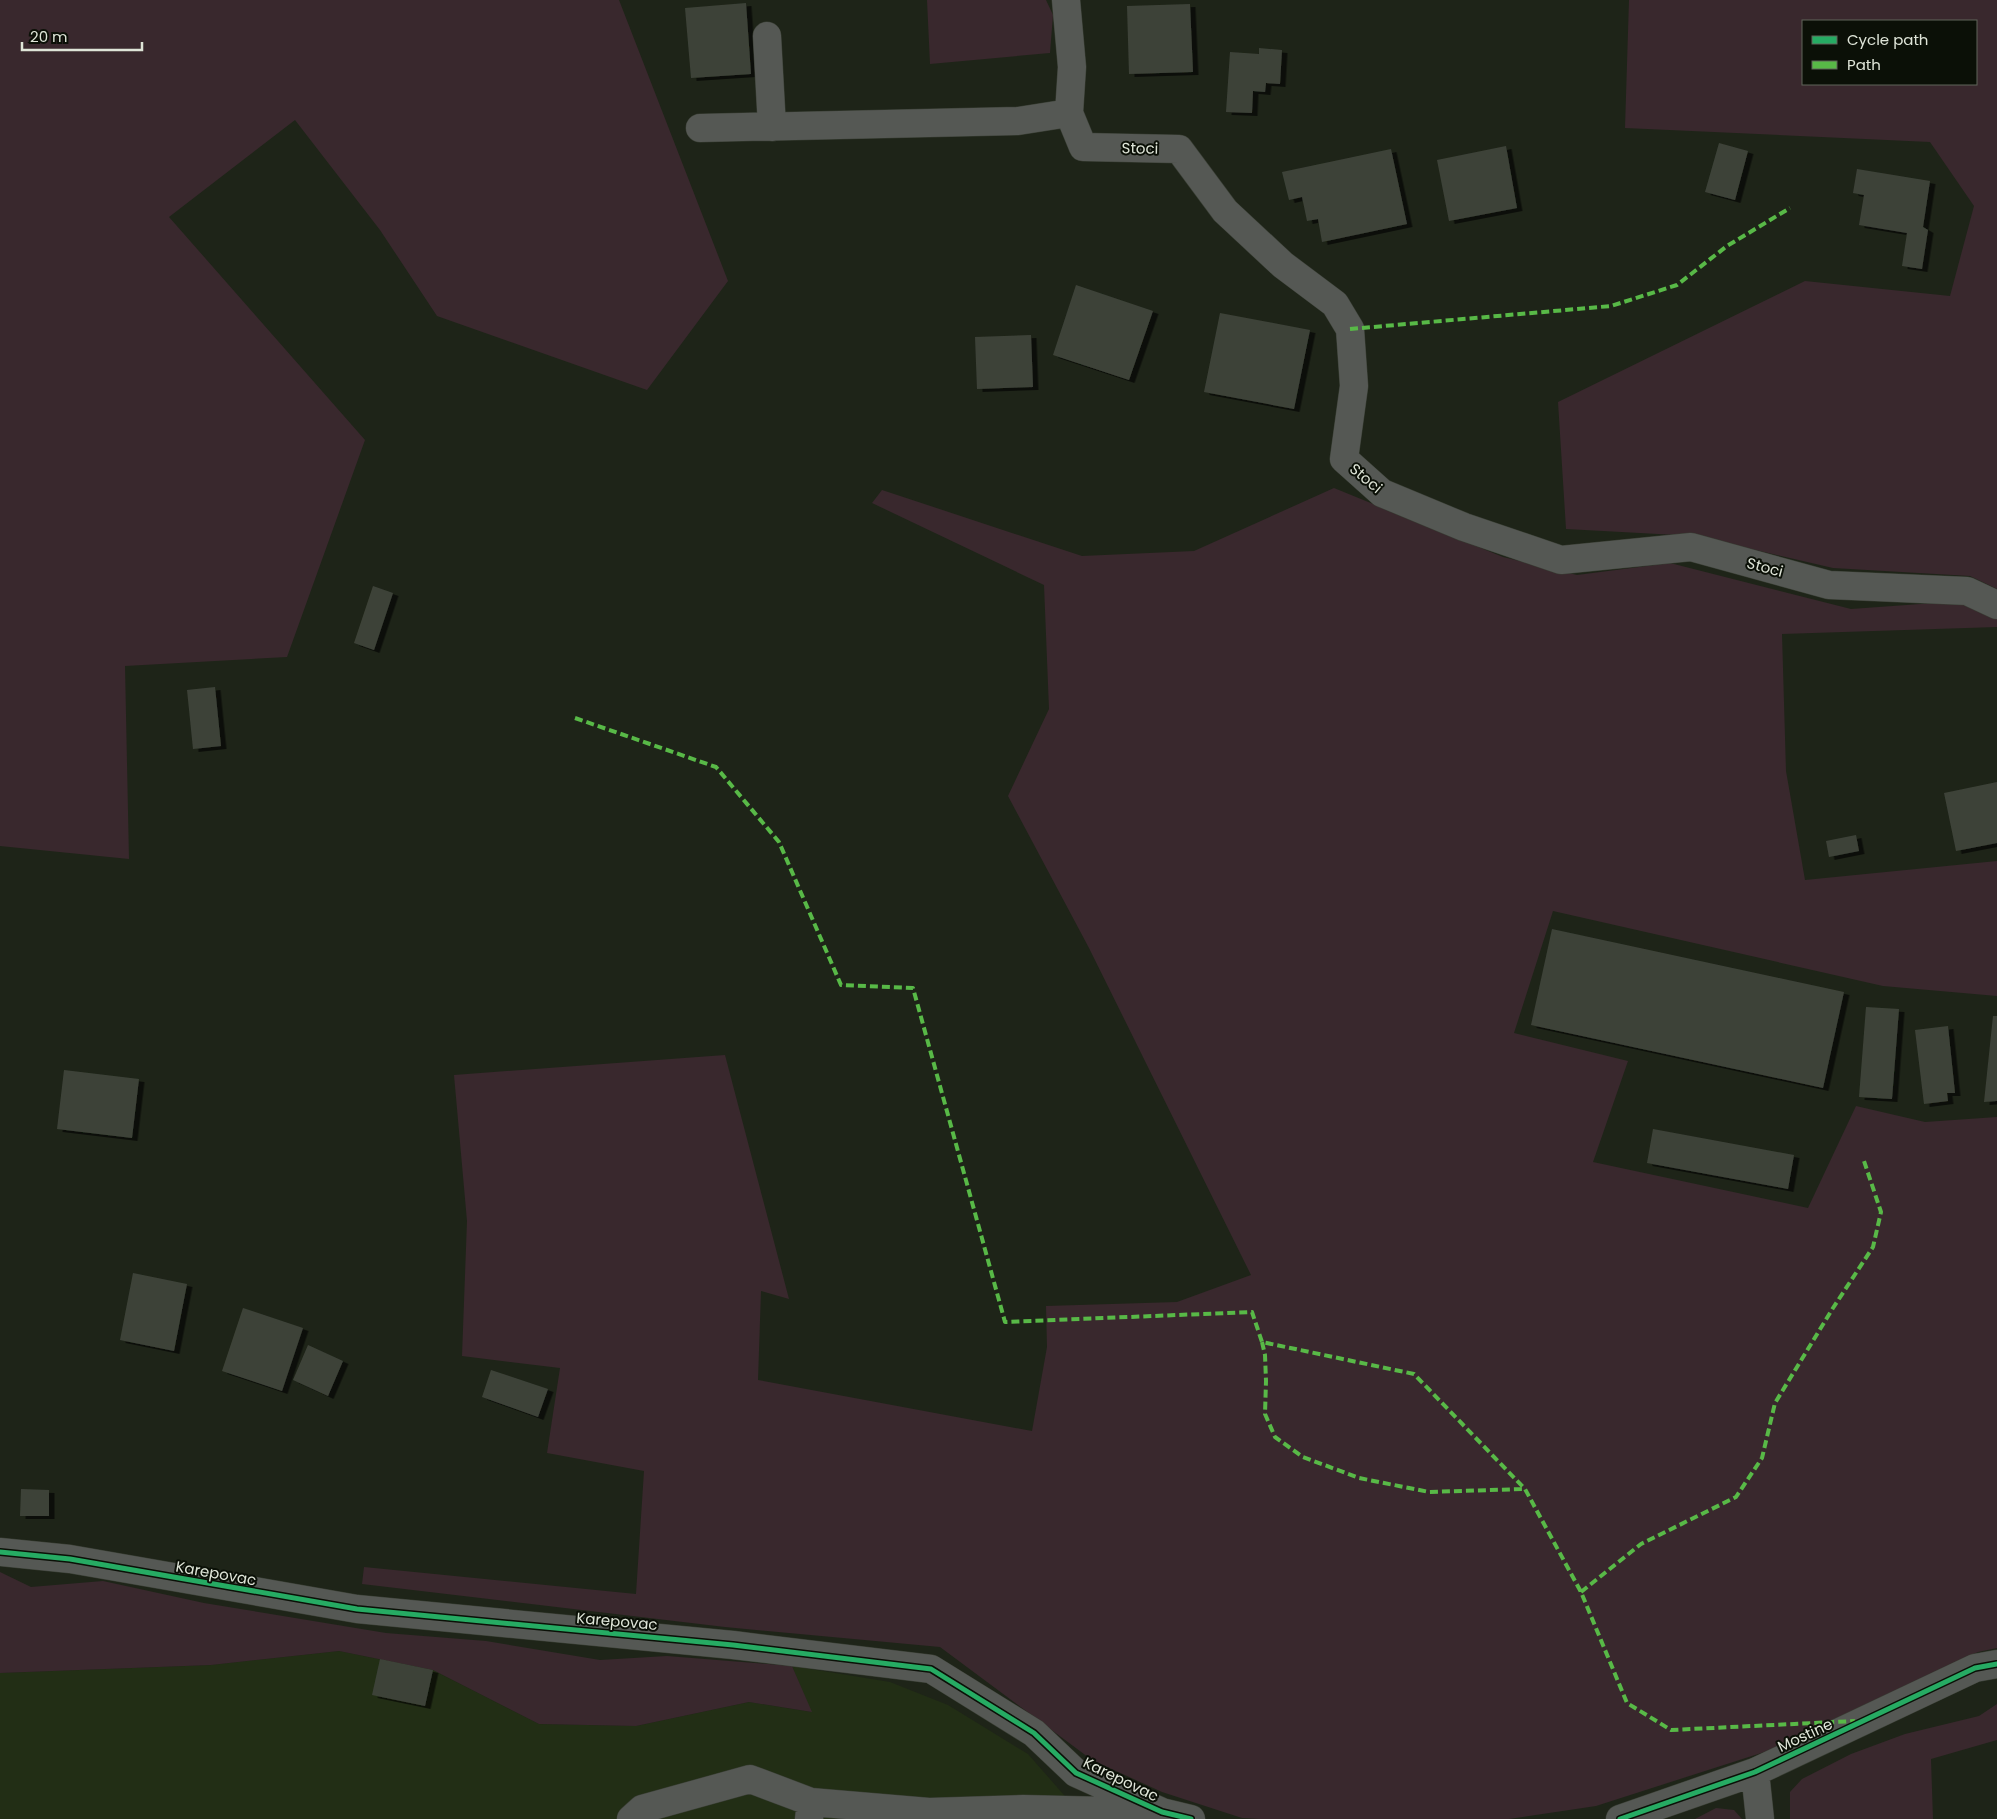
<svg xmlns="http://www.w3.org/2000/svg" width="1997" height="1819" viewBox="0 0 1997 1819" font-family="Poppins,sans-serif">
<defs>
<filter id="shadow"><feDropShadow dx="5.5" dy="3" stdDeviation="0" flood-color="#0009"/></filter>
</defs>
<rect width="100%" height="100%" fill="#1e2418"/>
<path fill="#222e15" d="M339 1651 433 1670 539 1724 636 1726 749 1702 811 1712 792 1666 890 1682 948 1705 1028 1754 1085 1819H0V1673L211 1665Z"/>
<path fill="#39282d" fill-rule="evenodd" d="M0 0H619L728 281 647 390 437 316 380 230 295 120 169 217 365 440 287 657 125 666 129 859 0 846Z
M927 0H1046L1053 15 1050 53 930 64Z
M1629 0H1997V589L1970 576 1833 568 1695 536 1566 529 1558 402 1805 281 1950 296 1974 206 1930 142 1625 128ZM1803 21H1976V84H1803Z
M1334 488 1503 557 1577 575 1670 563 1851 609 1962 601 1997 619V627L1782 634 1786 771 1805 880 1997 861V996L1883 986 1553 911 1514 1033 1628 1061 1593 1162 1808 1208 1856 1106 1925 1122 1997 1117V1648L1978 1652 1865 1705 1789 1744 1596 1806 1509 1819H1260L1242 1818 1162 1792 1092 1760 940 1647 725 1627 362 1584 364 1567 636 1594 644 1471 547 1453 560 1368 462 1356 467 1221 454 1075 725 1055 789 1299 761 1291 758 1380 1032 1431 1047 1347 1046 1306 1177 1302 1251 1275 1089 948 1008 796 1049 709 1044 585 872 503 882 490 1082 556 1194 551Z
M0 1572 31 1587 103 1581 204 1603 386 1633 486 1641 600 1660 667 1656 792 1666 812 1712 749 1702 636 1726 539 1724 433 1670 339 1651 211 1665 0 1673Z
M1997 1704V1740L1931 1759 1933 1819H1790V1792L1802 1779 1851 1754 1905 1734 1979 1716Z
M1716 1808 1734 1810 1742 1819H1695Z"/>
<path fill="#3d4238" filter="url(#shadow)" d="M746 3 751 74 691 78 685 8Z
M1190 4 1193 72 1129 74 1127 6Z
M1259 48 1282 50 1280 84 1266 83 1265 92 1253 91 1252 113 1226 112 1230 52 1259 54Z
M1719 143 1748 151 1735 200 1705 192Z
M1506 146 1517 208 1449 221 1437 160Z
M1391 149 1407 224 1322 242 1318 219 1307 221 1302 197 1289 200 1282 172Z
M1857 169 1930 181 1923 227 1928 230 1922 269 1902 266 1907 233 1859 225 1864 195 1853 193Z
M1076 285 1153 311 1129 380 1053 355Z
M1220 313 1310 330 1294 409 1204 392Z
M1031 335 1033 387 977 389 975 337Z
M373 586 393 593 374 650 354 643Z
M215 687 221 746 193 749 187 690Z
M1997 782V843L1956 851 1944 793Z
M1856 835 1859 851 1829 857 1826 841Z
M1552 929 1844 992 1823 1088 1531 1025Z
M1866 1007 1899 1009 1892 1099 1859 1097Z
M1993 1016H1997V1101L1984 1102Z
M1948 1026 1955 1093H1947L1948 1101 1924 1104 1915 1030Z
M64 1070 139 1079 132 1138 57 1129Z
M1653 1129 1794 1155 1788 1189 1647 1163Z
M133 1273 187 1284 174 1351 120 1340Z
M243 1308 303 1328 282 1391 222 1371Z
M308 1345 343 1361 328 1396 293 1380Z
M491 1370 548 1389 538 1417 482 1397Z
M21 1489 49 1490V1516H20Z
M380 1659 433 1670 425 1706 372 1695Z"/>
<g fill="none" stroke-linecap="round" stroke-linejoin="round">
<defs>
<path id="minor" d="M1066 0 1072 67 1069 113 1083 147 1179 149 1225 211 1283 265 1335 304 1350 329 1354 386 1344 459 1382 493 1464 527 1561 560 1691 547 1829 585 1967 591 1997 605
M767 36 772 127
M700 128 1018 121 1069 113
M0 1552 70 1559 357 1609 733 1645 931 1669 1034 1733 1076 1773 1162 1812 1191 1819
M1755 1772 1760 1819
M631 1819 642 1809 750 1779 811 1802
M809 1819 811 1802 929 1812 1023 1809 1150 1812
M1620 1819 1755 1772 1975 1668 1997 1664"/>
</defs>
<use href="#minor" stroke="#393e34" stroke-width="29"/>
<use href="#minor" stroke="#555854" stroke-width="28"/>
<path stroke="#58b947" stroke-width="4" stroke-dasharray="8 4" stroke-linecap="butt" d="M1350 329 1611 306 1677 285 1727 246 1790 208
M575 718 716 767 779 842 841 985 913 988 1005 1322 1252 1312 1262 1342 1414 1374 1525 1489 1581 1592 1627 1703 1671 1730 1855 1721
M1262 1342 1265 1355 1266 1381 1265 1414 1275 1437 1303 1457 1359 1478 1429 1492 1525 1489
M1581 1592 1641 1544 1736 1497 1762 1458 1775 1403 1833 1308 1873 1247 1881 1212 1863 1158"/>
<defs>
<path id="cycleway" d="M0 1552 70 1559 357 1609 733 1645 931 1669 1034 1733 1076 1773 1162 1812 1191 1819
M1620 1819 1755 1772 1975 1668 1997 1664"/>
</defs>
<use href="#cycleway" stroke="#0b1007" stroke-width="8"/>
<use href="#cycleway" stroke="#26ab63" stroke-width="5"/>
</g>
<g text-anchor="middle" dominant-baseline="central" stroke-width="4" stroke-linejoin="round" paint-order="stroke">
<g font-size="15" fill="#dfe5d8" stroke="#0b1007">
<text transform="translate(1140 148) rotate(1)">Stoci</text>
<text transform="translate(1366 478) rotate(40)">Stoci</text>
<text transform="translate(1765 567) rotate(15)">Stoci</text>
<text transform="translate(216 1573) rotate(10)">Karepovac</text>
<text transform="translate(617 1621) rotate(5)">Karepovac</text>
<text transform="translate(1805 1735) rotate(-25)">Mostine</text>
<text transform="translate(1121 1779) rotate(26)">Karepovac</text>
</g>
</g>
<rect x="1802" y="20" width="175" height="65" fill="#0b1007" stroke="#60655b"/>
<rect x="1812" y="36" width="25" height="8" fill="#26ab63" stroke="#60655b"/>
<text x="1847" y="45" font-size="15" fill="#dfe5d8">Cycle path</text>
<rect x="1812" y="61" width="25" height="8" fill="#58b947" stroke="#60655b"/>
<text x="1847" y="70" font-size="15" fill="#dfe5d8">Path</text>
<path d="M22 42v8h120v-8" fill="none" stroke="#dfe5d8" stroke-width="2.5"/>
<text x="30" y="42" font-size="15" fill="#dfe5d8" stroke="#0b1007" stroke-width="4" paint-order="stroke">20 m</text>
</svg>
